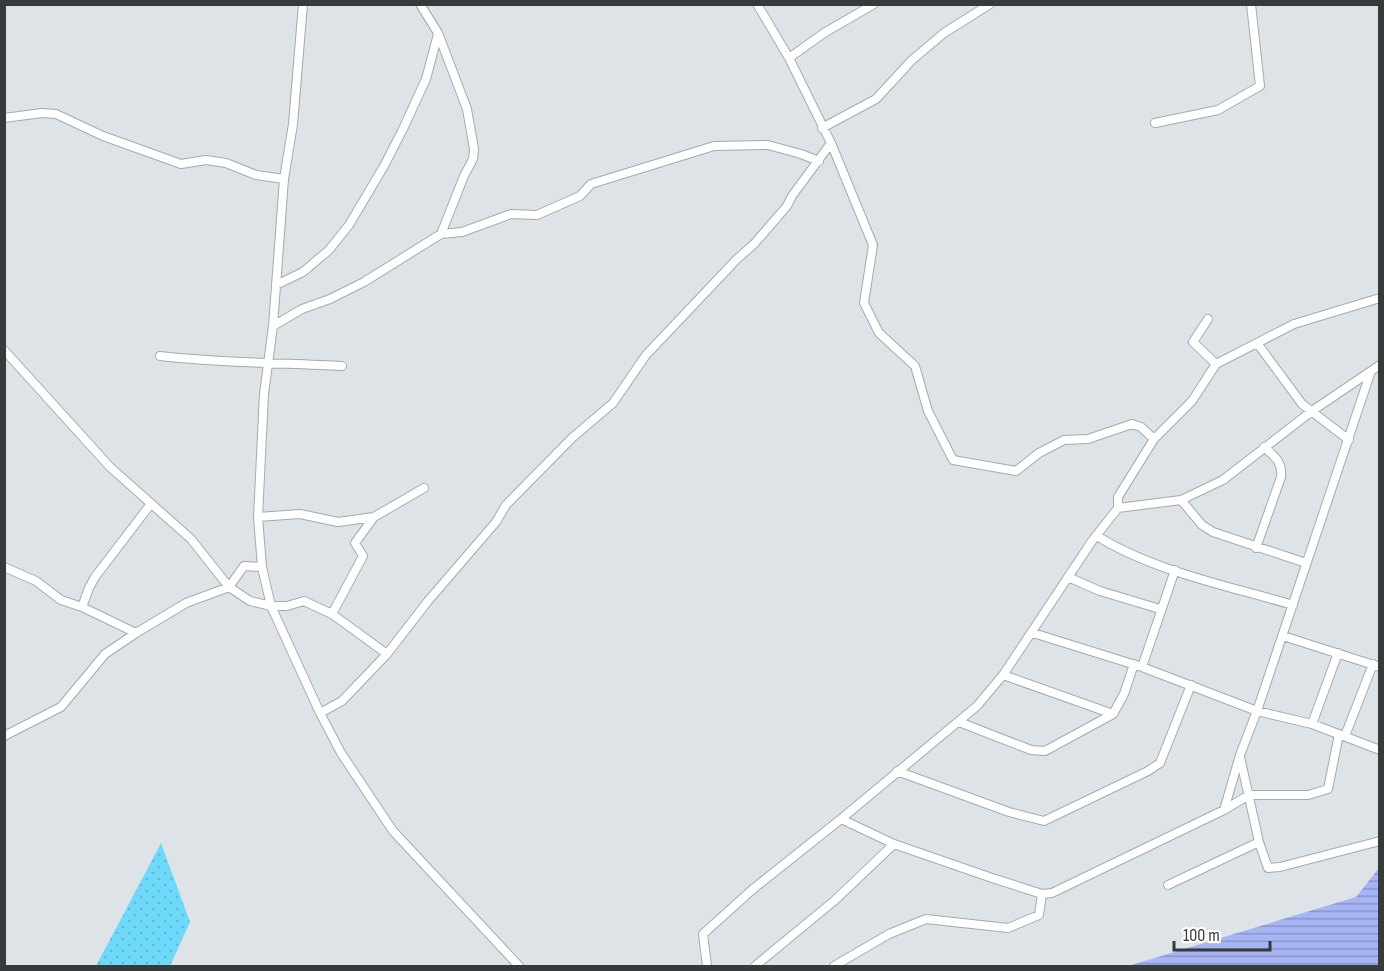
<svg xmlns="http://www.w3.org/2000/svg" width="1384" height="971" viewBox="0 0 1384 971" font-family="'Sofia Sans Condensed',sans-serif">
<defs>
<pattern id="grass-dots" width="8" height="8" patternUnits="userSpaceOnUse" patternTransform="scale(1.5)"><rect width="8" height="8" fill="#6fd9fb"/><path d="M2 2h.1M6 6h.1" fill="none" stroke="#61bbd8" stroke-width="1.8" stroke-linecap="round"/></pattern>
<pattern id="water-rules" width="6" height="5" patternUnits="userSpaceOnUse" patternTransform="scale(1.5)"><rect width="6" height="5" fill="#a7b5f5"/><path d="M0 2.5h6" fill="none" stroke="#8994c8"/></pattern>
</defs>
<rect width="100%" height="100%" fill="#dde3e6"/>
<path fill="url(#grass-dots)" d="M161 843 190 922 170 966H96Z"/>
<path fill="url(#water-rules)" d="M1379 868V966H1128L1356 897Z"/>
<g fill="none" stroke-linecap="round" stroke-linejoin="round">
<defs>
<path id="minor" d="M303 4 293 124 284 179 273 326 264 394 258 517 262 567 271 606 320 713 341 753 393 831 519 966
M757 4 789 58 831 143 873 245 864 303 879 333 915 366 928 411 953 460 1016 471 1039 453 1064 440 1088 439 1132 424 1141 427 1154 439
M789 58 824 33 874 4
M4 118 42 113 56 114 103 136 181 164 206 160 226 163 256 175 284 179
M1155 123 1218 110 1260 86 1251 4
M822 128 876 99 912 60 944 33 990 4
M441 234 462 232 511 214 537 215 580 196 591 184 714 146 768 145 801 154 819 161
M276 285 303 272 329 250 349 225 384 166 403 129 426 79 438 34
M1208 319 1193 342 1216 364
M273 326 302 309 330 299 364 282 441 234 464 176 473 159 474 149 467 109 438 33 420 4
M1257 343 1302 404 1349 440
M4 350 110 467 191 539 229 587 250 601 271 606H287L304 601 332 614 387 654
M160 356C221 363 282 363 342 366
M1181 500 1202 525 1213 532 1306 563
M1118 508V497L1154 439 1192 401 1216 364 1294 324 1380 298
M258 517 300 514 338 522 374 517 424 488
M1097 536C1153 571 1229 586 1293 605
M1256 548 1281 477C1283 462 1274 456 1264 447
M4 567 36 581 61 600 82 607 136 633
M1068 577 1100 591 1160 609
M82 607 89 588 95 577 150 505
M332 614 363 556 355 543 374 517
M1033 633 1142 667 1257 711 1312 724 1380 750
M1283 636 1380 667
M1142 667 1175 570
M1003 675 1113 714 1124 694 1134 664
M320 713 342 701 387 654 428 601 496 522 506 505 572 438 613 403 646 355 737 259 754 244 787 206 792 196 831 143
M959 722 1031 750 1045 751 1113 714
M1312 724 1338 653
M4 736 61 707 105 654 136 633 186 603 229 587 244 566 262 567
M1345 736 1373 664
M1240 757 1259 842 1268 868 1280 867 1380 841
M897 771 1009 812 1044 821 1148 771 1160 763 1191 685
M1224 810 1249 795H1308L1328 789 1339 734
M841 819 894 844
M1168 885 1259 842
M707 966 703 934 753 889 841 819 977 706 1003 675 1092 541 1118 508 1181 500 1223 480 1312 411 1380 365
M755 966 834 901 894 844 992 878 1042 894 1052 893 1224 810 1240 755 1257 711 1371 371
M834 966 889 934 926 919 1008 928 1039 915 1042 894"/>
</defs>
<use href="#minor" stroke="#a4abad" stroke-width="10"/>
<use href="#minor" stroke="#fff" stroke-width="8"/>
</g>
<rect width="1384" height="971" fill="none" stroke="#373a3b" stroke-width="12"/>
<path d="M1174 941v9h96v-9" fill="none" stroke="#373a3b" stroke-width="3"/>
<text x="1183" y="941" font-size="18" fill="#373a3b" stroke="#ffffff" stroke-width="4.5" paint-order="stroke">100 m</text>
</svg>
